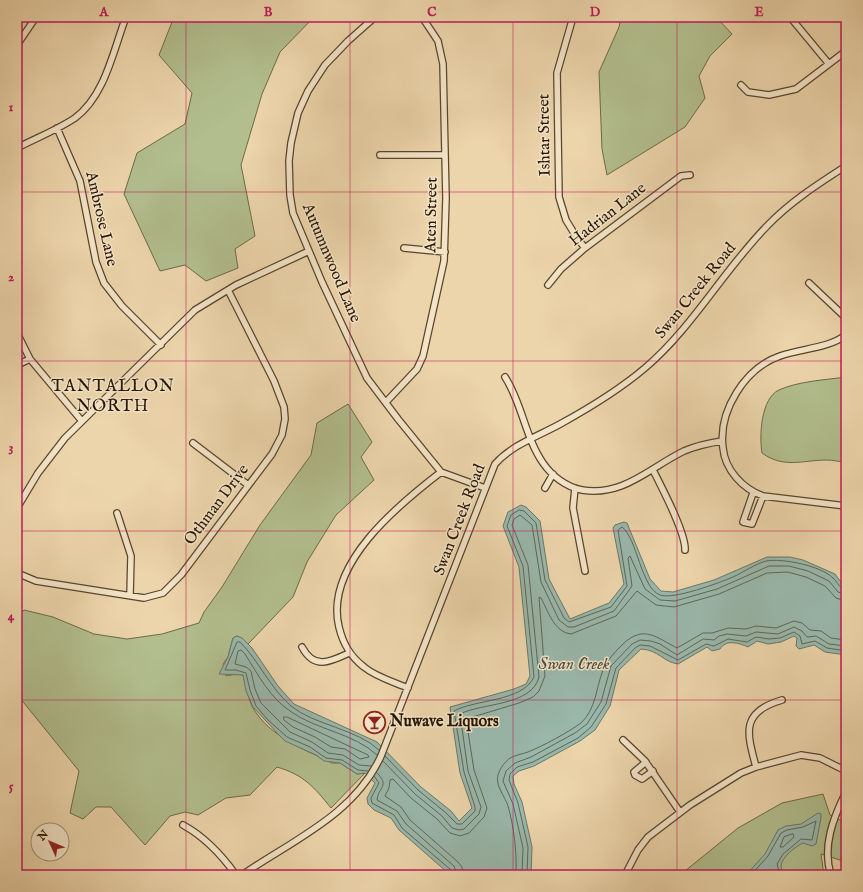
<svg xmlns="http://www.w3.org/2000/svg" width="863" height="892" viewBox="0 0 863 892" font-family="'IM FELL English',serif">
<rect width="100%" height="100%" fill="#edd5ab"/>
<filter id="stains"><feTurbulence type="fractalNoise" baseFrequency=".005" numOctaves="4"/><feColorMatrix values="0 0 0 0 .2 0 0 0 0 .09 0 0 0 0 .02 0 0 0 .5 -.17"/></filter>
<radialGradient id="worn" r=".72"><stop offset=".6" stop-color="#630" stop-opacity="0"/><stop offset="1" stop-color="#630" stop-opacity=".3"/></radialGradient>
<path fill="#b2be8e" stroke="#6c6a47" d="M174 17H314L280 52 262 94 241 165 255 236 235 249 238 268 206 281 185 265 160 271 124 194 137 153 185 124 192 93 159 55Z
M621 17H716L732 34 710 56 699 76 705 98 685 127 607 175 602 149 599 72 619 27Z
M846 377V462C840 462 833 460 827 460 803 460 784 469 762 453 759 436 761 398 779 390 799 381 825 380 846 377Z
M348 404 372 442 361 457 374 480 336 515 307 562 293 597 248 644 237 636 233 638 228 657 223 664 226 676 236 674 243 675C247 686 247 697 253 708 270 737 304 749 332 763H340L357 774 365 773 331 808C314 787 304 775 277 767L250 795 226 798 198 815 185 812 170 816 145 845 111 807H96L83 819 70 813 79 771 20 698 17 701V617L24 610 53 617 94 634 127 639 162 634 199 623 204 612 222 587 260 525 311 455 317 423Z
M823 794 830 815 846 823V862L821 854 824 875H680L738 828 782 803Z"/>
<path fill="#99b8ac" stroke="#6b7767" d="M521 505 526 507 540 521 549 579 570 619 609 603 624 584 613 528 615 525 624 522 627 523 650 579 661 591 673 592 714 580 767 557H790L803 560 835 574 846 589V655L825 652 814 645 799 649 796 646 797 638 794 636 781 642 768 644 757 641 748 647C739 643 726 639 720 649L712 651 707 647 678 664C663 662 659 650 641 649L619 670 610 706 595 730 580 741 534 766 519 771 513 776 514 784 522 802 532 847 531 875H448V873L399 830 391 818 374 810 368 804 367 798 375 783 365 773 357 774 340 763 324 761 316 755 285 741 279 735 253 707 246 691 243 675 219 674 228 657 233 638 237 636 242 638 252 648 278 686 294 704 377 742 421 787 451 811 459 821 472 808 460 773 450 707 514 689 526 684 530 676 519 567 503 526 508 512Z
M818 813 821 814V818L816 844 812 846 803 843C796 846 781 858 781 866 781 869 783 872 784 875H746L765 854 778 830 786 826 801 824Z"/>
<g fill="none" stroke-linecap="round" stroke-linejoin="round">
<path stroke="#606656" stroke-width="1" d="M284 717H287L368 755 369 757 360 759 345 749 331 747 315 737 293 727 284 720Z
M385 756 418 790 446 813 457 824H462L475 811V807L464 772 454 711C476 699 522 702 534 677L523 566 507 526 511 515 519 510 524 511 536 523 545 580 564 618 569 622 611 607 627 586 618 530 622 527C637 538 641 588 660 595 673 600 719 583 733 577 744 572 755 564 766 561 783 558 821 566 833 578 838 582 839 589 846 590
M383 761 415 794 442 816 452 828 459 830 464 829 479 814 481 807 468 771 460 714C481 703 532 706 539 677L528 565 512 525 514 519 520 515 532 525 541 582 559 620 568 627H574L614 611 632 586 628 558 630 556 645 589 660 600 675 601 717 589 769 566H789L808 571 829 581 838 592 846 595
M371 766 359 765 343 755 328 753 312 742 290 732 261 703 255 689 251 671 246 667 235 664 238 651 241 650 245 654C257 673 270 698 290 711 316 730 354 733 377 755
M368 771 358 770 342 760 326 758 310 747 287 737 268 720 256 706 250 690 246 673 236 670H225L237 642H240C259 661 270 688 291 706 314 725 357 729 379 750
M376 772C391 786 378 787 377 800L397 811 406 824 454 866 457 875
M374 776 379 783 371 798 372 803 394 815 402 828 451 870 452 875
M793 834 794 837 783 847H780L784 837Z
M463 875 462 867 458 862 410 820 401 807 385 796 389 788 390 780 393 779 411 798 437 819 450 833 460 836 469 833 484 817 487 808 474 770 466 719 519 703 533 697 539 691 545 676 539 597 541 598C548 611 554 632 571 634L616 616 637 591 656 605 674 607 719 594 767 573 788 572 806 577 825 586 836 598 846 601
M516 875C517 853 514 827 508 806 505 796 495 786 498 775 500 768 505 762 510 758 516 755 522 754 528 752 543 746 567 733 581 723 596 709 596 688 603 670 607 660 615 652 623 644 644 624 657 638 677 648L703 633H712L728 628 746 629 756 626 776 628 794 621 802 623 810 630 821 631 831 638 846 640
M522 875 523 848 513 804 503 781 506 771 515 763 531 757 575 733 587 724 601 702 611 666 632 644 640 640 651 641 660 644 677 655 703 639 714 640 719 636 727 634 746 636 756 632 778 634 794 627 802 631 807 637 816 636 829 644 846 646
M527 875 528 847 518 803 509 780 510 774 517 767 533 762 578 738 591 727 606 704 616 668 635 648 640 645 650 646 678 660 706 644 714 646 728 639 747 642 756 637 769 639 780 638 794 632 800 636 802 644 815 641 827 648 846 651
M751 875 768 856 781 833 787 830 803 827 816 821 812 840 801 839 783 854 777 864 780 875"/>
<defs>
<path id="minor" d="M375 17 348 41 325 65 308 91 298 113 291 143 289 161 290 195 293 213 322 282 367 378 398 419 441 472 485 488
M573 17 557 73 559 197 566 220 577 238 585 248
M790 17 829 64
M17 45 36 17
M741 85 748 92 769 95 796 89 846 51
M57 128 80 181 96 262 104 283 122 306 161 345
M17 148C36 138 57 130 75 118 105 96 113 51 126 17
M380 155H445
M404 248 445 252
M809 283 846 318
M548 285 561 269 585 248 681 176 690 175
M17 333 30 359 81 420
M846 335C827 349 802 348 780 356 745 368 718 411 723 448 725 470 743 489 763 496L846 506
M17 365 30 359
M505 377C522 403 525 437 543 463 552 476 566 487 582 490 623 497 649 468 684 451 696 446 709 443 722 441
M386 402 417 369 423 356 444 261 446 198 443 64 438 41 422 17
M193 443 248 485
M653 470C661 486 686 533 685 550
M545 488 553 474
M575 488 573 508 585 571
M753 493 743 522 752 524 763 496
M17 508 38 473 65 438 195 310 236 285 309 251
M117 513 131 556 130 595
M17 573 36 581 49 583 144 598 163 593 181 575 272 454 282 435 285 419 284 407 274 381 228 290
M302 647C314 670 330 662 349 653
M408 688C394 682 376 677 364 667 350 656 343 644 339 627 324 565 398 505 441 472
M623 740 645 761 680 812
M646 762 634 772 635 775 642 779 653 771
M756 767C747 733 740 712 782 700
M183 825C205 837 221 854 236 875
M242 875C293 840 354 815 381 756L495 464C513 444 539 436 562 423 591 407 619 390 645 368 693 327 723 271 767 226 790 202 818 184 846 166
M625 875 638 850 648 837 690 805 741 773 756 767 801 755 820 758 846 771
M831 875C822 847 833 818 846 792"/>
</defs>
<use href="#minor" stroke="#58452b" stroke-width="8"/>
<use href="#minor" stroke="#f3e4c8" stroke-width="5.5"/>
</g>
<path fill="none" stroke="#c2185b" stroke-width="1" stroke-opacity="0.55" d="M186 17V875M350 17V875M513 17V875M677 17V875M17 192H846M17 361H846M17 531H846M17 700H846"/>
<defs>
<symbol id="bar-ring" viewBox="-11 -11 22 22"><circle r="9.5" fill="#f3e4c8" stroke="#8f2418" stroke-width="1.5"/><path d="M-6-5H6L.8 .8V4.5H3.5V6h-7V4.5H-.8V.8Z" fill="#8f2418"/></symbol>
</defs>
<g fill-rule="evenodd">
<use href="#bar-ring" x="362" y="710" width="25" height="25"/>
</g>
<g text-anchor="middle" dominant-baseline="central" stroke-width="3" stroke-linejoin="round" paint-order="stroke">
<g font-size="16" fill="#271500" stroke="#f3e4c8">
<text transform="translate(545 135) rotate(-91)">Ishtar Street</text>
<text transform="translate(432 215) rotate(-89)">Aten Street</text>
<text transform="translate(608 215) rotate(-38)">Hadrian Lane</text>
<text transform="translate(101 219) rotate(77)">Ambrose Lane</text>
<text transform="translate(331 263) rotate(67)">Autumnwood Lane</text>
<text transform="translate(696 291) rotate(-51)">Swan Creek Road</text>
<text transform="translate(217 505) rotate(-53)">Othman Drive</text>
<text transform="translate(460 520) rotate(-69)">Swan Creek Road</text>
</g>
<g font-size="16" font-weight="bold" fill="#271500" stroke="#f3e4c8" text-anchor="start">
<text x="390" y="722">Nuwave Liquors</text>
</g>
<g font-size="17" letter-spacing="1" fill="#271500" stroke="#f3e4c8">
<text x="113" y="386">TANTALLON<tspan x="113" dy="20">NORTH</tspan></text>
</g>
<g font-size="17" font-style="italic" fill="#4f4e3c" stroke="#f3e4c8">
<text x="574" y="664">Swan Creek</text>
</g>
</g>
<rect width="863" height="892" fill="none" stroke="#edd5ab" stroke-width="44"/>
<g transform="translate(50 842) rotate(314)"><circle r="19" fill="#f3e4c8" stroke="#a19178"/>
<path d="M0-3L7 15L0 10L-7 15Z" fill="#8f2418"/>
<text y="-6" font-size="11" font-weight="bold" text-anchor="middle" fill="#271500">N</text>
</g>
<rect x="22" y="22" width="819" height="848" fill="none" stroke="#c2185b" stroke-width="1.5"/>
<g font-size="13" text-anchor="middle" font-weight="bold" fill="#c2185b">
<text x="104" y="16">A</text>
<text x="268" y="16">B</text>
<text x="432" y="16">C</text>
<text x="595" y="16">D</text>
<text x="759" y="16">E</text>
<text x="11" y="111">1</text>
<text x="11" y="281">2</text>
<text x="11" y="451">3</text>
<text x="11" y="620">4</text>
<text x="11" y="790">5</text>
</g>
<rect width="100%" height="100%" filter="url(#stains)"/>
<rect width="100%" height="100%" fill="url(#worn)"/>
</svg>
